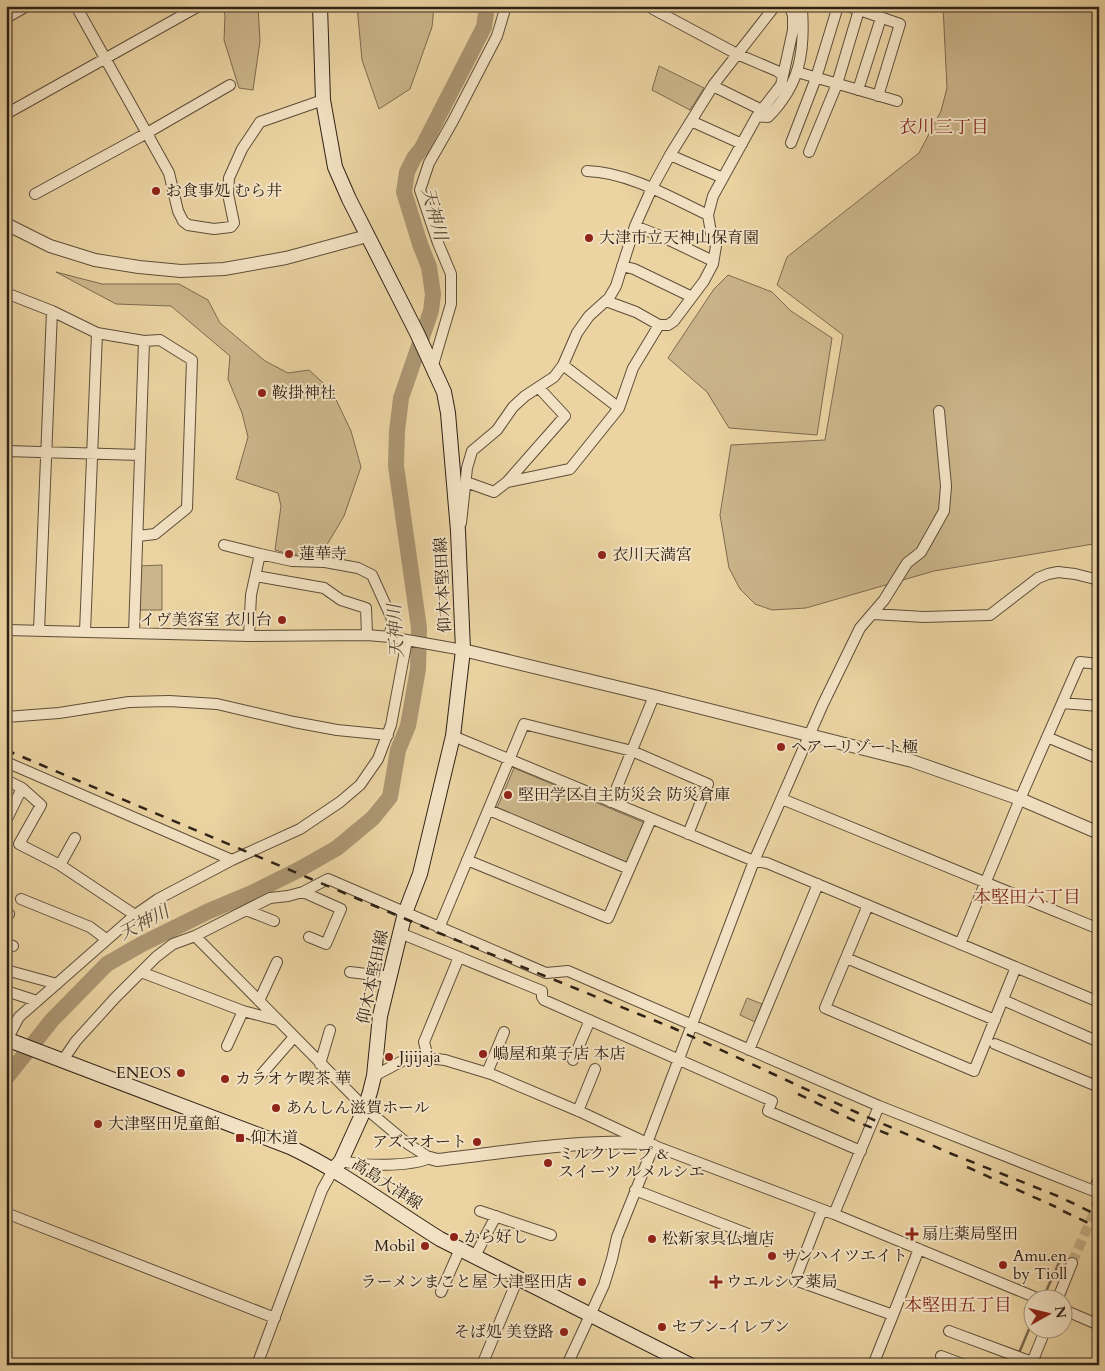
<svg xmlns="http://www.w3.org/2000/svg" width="1105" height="1371" viewBox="0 0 1105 1371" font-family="Cardo,'Noto Serif JP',serif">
<rect width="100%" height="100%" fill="#ebd3a2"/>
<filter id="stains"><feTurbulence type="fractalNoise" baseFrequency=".004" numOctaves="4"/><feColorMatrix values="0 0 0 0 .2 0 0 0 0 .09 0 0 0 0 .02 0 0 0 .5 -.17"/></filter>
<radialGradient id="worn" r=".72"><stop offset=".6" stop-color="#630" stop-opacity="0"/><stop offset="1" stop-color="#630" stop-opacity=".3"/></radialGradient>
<path fill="#cbb58a" stroke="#7c6b50" d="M223 6H258L260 41 253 90 239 88 224 40 225 16Z
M357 6H434L432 27 410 89 379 109 362 60Z
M943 6H1099V543L934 571 806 608 772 610 755 604 740 589 729 568 720 515 731 445 825 440 843 335 777 285 787 257 919 153 941 111 947 88Z
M659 66 704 88 690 110 652 90Z
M56 272 102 284H179L208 300 220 323 265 361 288 373 309 370 332 391 351 431 361 467 344 516 325 548 292 555 275 550 281 506 278 493 236 479 248 437 242 413 228 379 230 356 171 306 116 304Z
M728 275 772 292 791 311 832 338 817 435 729 428 707 392 668 358 714 289Z
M162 565V610H135L138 566Z
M514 768 645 823 628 863 497 808Z
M747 998 762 1004 755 1022 740 1015Z"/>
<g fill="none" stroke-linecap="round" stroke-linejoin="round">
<path stroke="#79674d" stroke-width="2.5" d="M1092 1182 1099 1166
M1043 1298 1062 1256
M1019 1353 1032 1322
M1014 1365 1017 1358"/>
<path stroke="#ab9672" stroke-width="16" d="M6 1078 52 1020 107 964 142 944 209 911 252 893 300 869 337 848 373 818 390 797 398 750 408 726 418 669 419 628 396 466 397 431 401 398 431 311 433 294 429 267 420 244 404 192 407 172 414 158 422 148 484 27 487 6"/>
<path stroke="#c5af86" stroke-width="10" stroke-dasharray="10 5" stroke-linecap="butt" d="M1072 1263 1098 1203"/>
<defs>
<path id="minor" d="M76 6 169 173 178 211 183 221 188 225 214 229 231 227 234 223 228 194 229 178 242 149 260 122 323 100
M654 6 653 9 737 54 777 71 783 76
M848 6 900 24 878 96
M6 18 27 6
M797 72 897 101
M713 86 762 110
M858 90 881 18
M6 114 199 6
M757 116 781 85 793 30V15L789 6
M691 121 742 144
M791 143 816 78 838 6
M809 152 837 84 859 10
M670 155 723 178
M587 171C628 172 672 198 708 215
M35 194 147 133 230 85
M635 226 663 237 713 261
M622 266 634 269 692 297
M6 293 52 311 97 333 144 341 160 340 192 360 187 508 155 534 138 536
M606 301 636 312 659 325
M433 365 451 304V274L438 243 420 190 429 163 453 121 497 36 506 6
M619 408 633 368 659 325H668L674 321 704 281 713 264 716 246 711 233 708 215 713 196 757 116 768 117C800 85 805 52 802 9L800 6
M6 451 140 455
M466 482 494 492 507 482 570 469 619 408 563 365
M507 482 565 416 539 388
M461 523 467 468 472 451 497 430 513 407 525 396 554 377 563 365 577 333 589 316 609 298 616 286 635 226 652 188 670 155 714 84 775 6
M224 545 260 554
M256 576 324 588 341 600 366 608 367 635
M873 614 924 617 990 615 1038 578 1048 574 1058 572 1075 574 1099 580
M6 630 249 636 367 635 390 637 463 650
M39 631 52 311
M85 632 97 333
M134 633 144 341
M249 636 251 595 260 554 292 561 325 562 358 568 372 575 392 619 390 637
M1062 703 1099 706
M6 717 59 713 129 702 169 701 217 704 294 722 337 730 388 735
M453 736 754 861 767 863 1099 1002
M1047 737 1099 759
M6 762 232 860
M6 780 22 788 41 805 19 844 60 865 135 915
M782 799 1099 929
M611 802 654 696
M489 810 629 869
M6 821 22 788
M467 860 608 918 651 819
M60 865 75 838
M303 892 328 879 546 973 568 971 879 1106 1099 1193
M21 899 90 927 106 939
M868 905 825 1008 974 1071 1016 967
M246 910 274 921
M6 913 9 914
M439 928 524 724 632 751 708 784 688 834
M400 933 542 991V997L544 1000 772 1101 768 1111 861 1151
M195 936 365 1108 408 1144 430 1158
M6 943 13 946
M960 944 1020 799 1080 662 1099 664
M846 958 995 1020
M6 970 57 984
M141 972 243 1011 277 1020
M350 972 390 977
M6 991 37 1001
M1003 1000 1099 1042
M259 1001 277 962
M6 1042 19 1017 135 915 158 899 232 860 300 829 340 802 360 785 378 759 391 725 407 640
M995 1044 1099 1087
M227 1046 243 1011
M749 1050 818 884
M428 1057 424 1042 459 957
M63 1060 76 1041 115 998 156 957 173 944 195 936 270 898 288 896 303 892 341 909 326 944 309 937
M573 1060 590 1020
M320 1064 330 1030
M487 1073 504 1032
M261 1075 294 1037
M374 1076 410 1057H419L445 1060 491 1074 583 1113 647 1143 834 1214 1037 1298
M578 1111 595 1069
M647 1143 754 861 823 704 860 628 884 600 907 563 921 552 944 511 946 486 939 411
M341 1161C364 1166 408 1167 430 1158
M635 1190 766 1241
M1098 1203 1099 1202
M822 1210 795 1280 893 1315 873 1365
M480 1211 551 1235
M6 1213 275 1318
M834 1214 879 1106
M475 1256 496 1216
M441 1292 460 1249
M1058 1298 1072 1263
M1062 1309 1099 1325
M893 1315 919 1249
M949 1331 1032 1362
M941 1356 965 1365
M257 1365 322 1190 333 1170
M482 1365 518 1278
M567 1365 604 1285 612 1259 617 1237 654 1145
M1031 1365 1046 1328"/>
<path id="tertiary" d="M6 224 50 246 95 260 139 267 181 271 224 269 286 258 367 236
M463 650 654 696 912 761 1020 799 1099 833
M430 1158 437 1160C507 1152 577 1140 647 1143"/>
<path id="secondary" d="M320 6 323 100 335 167 349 199 417 333 444 392 448 413 458 531 463 650 453 736 420 874 405 913 380 1016 374 1076 370 1092 365 1108 341 1161 333 1170
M6 1039 290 1147C343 1172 390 1208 440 1239L690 1365"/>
</defs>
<use href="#minor" stroke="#5d4e39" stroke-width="12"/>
<use href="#tertiary" stroke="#5d4e39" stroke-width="14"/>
<use href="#secondary" stroke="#2e2116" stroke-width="16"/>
<use href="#minor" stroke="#f2e2c3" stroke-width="10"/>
<use href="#tertiary" stroke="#f2e2c3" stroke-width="12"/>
<use href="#secondary" stroke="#f2e2c3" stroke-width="14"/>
<path stroke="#2e2116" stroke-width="2.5" stroke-dasharray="9 9" stroke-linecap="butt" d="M6 750 434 931 673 1028 858 1113 952 1154 1060 1197 1099 1216
M798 1094 857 1122 893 1136
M967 1167 1056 1207
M1063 1211 1099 1228"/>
</g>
<g fill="#8f2418" stroke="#f2e2c3" stroke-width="2">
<circle cx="156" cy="191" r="5"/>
<circle cx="589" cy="238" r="5"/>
<circle cx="262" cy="393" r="5"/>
<circle cx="289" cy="554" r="5"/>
<circle cx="602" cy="555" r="5"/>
<circle cx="282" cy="620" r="5"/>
<circle cx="781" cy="747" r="5"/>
<circle cx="508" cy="795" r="5"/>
<circle cx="483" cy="1054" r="5"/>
<circle cx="389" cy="1057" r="5"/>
<circle cx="181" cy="1073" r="5"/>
<circle cx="225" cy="1079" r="5"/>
<circle cx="276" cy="1108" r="5"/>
<circle cx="98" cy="1124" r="5"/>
<rect x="235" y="1133" width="10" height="10" rx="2.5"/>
<circle cx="477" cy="1142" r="5"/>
<circle cx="548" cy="1163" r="5"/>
<path d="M909.5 1226.5h5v5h5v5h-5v5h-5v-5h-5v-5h5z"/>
<circle cx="454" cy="1237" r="5"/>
<circle cx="652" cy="1239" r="5"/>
<circle cx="425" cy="1246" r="5"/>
<circle cx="772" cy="1256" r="5"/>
<circle cx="1003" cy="1265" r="5"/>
<circle cx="582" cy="1282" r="5"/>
<path d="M713.5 1274.5h5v5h5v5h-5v5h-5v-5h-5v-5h5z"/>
<circle cx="662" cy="1327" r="5"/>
<circle cx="564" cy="1332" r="5"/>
</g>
<g text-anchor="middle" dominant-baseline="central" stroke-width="4" stroke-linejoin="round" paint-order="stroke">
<g font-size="16" fill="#2e2116" stroke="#f2e2c3" text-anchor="start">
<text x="166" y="191">お食事処 むら井</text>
<text x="599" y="238">大津市立天神山保育園</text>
<text x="272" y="393">鞍掛神社</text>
<text x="299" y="554">蓮華寺</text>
<text x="612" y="555">衣川天満宮</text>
<text x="272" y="620" text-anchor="end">イヴ美容室 衣川台</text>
<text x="791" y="747">ヘアーリゾート極</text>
<text x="518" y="795">堅田学区自主防災会 防災倉庫</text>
<text x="493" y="1054">嶋屋和菓子店 本店</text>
<text x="399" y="1057">Jijijaja</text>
<text x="171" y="1073" text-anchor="end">ENEOS</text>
<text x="235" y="1079">カラオケ喫茶 華</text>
<text x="286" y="1108">あんしん滋賀ホール</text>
<text x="108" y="1124">大津堅田児童館</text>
<text x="250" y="1138">仰木道</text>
<text x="467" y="1142" text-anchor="end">アズマオート</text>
<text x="558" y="1154">ミルクレープ &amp;<tspan x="558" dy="18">スイーツ ルメルシエ</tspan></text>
<text x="922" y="1234">扇庄薬局堅田</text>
<text x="464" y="1237">から好し</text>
<text x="662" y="1239">松新家具仏壇店</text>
<text x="415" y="1246" text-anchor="end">Mobil</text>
<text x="782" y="1256">サンハイツエイト</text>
<text x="1013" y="1256">Amu.en<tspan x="1013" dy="18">by Tioll</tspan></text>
<text x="572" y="1282" text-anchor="end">ラーメンまこと屋 大津堅田店</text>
<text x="726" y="1282">ウエルシア薬局</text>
<text x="672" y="1327">セブン-イレブン</text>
<text x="554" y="1332" text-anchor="end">そば処 美登路</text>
</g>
<g font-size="16" fill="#2e2116" stroke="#f2e2c3">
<text transform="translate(443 585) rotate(-93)">仰木本堅田線</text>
<text transform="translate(373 977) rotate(-78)">仰木本堅田線</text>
<text transform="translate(387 1184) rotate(33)">高島大津線</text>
</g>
<g font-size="18" fill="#7a1f14" stroke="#f2e2c3">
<text x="944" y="127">衣川三丁目</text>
<text x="1027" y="897">本堅田六丁目</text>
<text x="958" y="1305">本堅田五丁目</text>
</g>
<g font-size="18" font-style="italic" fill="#5a4a36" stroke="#f2e2c3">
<text transform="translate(434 214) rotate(75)">天神川</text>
<text transform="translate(396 631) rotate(-93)">天神川</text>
<text transform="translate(144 923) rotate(-27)">天神川</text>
</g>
</g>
<rect width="1105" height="1371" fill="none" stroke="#ebd3a2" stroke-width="25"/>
<rect x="8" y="8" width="1090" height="1356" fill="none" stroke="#2e2116" stroke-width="2.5"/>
<rect x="12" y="12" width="1080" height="1346" fill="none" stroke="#2e2116"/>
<g transform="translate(1048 1314) rotate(82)"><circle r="24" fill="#f2e2c3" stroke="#a4957e"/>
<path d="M0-4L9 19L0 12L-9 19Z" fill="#8f2418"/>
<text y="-8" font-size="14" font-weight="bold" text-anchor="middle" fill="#2e2116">N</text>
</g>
<rect width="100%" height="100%" filter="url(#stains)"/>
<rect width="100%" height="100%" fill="url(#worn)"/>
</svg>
